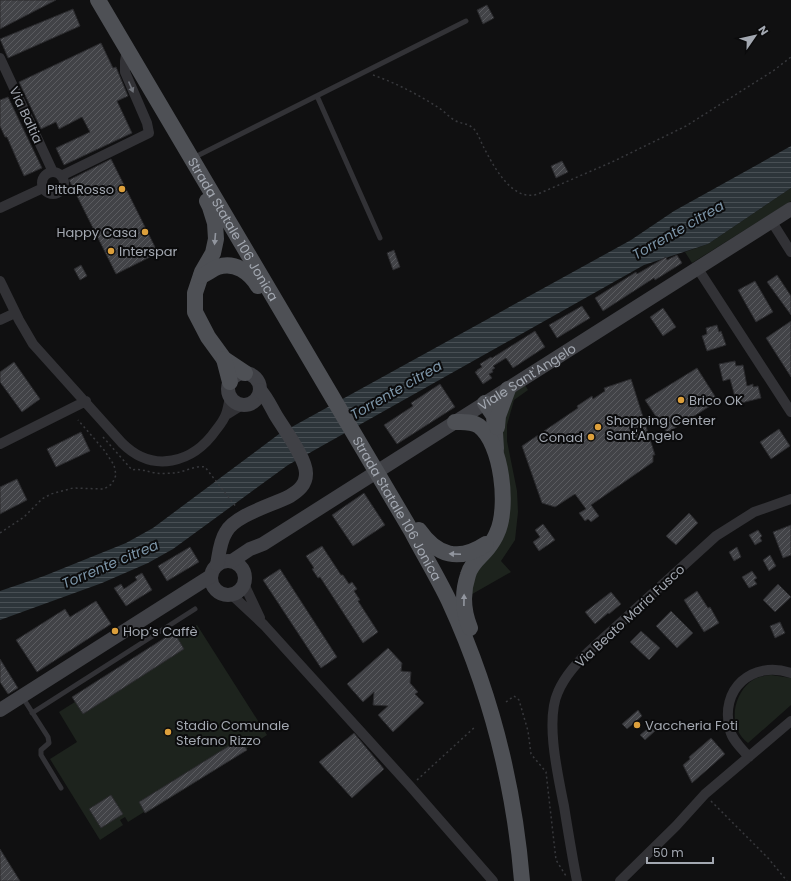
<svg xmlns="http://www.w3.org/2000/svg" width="791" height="881" viewBox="0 0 791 881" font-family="Poppins,sans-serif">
<defs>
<pattern id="water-rules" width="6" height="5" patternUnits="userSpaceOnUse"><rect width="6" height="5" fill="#2d353a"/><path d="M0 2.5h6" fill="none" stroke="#484f54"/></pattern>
<pattern id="building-hatch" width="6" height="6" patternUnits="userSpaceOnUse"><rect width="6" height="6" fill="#424347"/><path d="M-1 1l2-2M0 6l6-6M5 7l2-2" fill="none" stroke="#5a5b5f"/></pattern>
</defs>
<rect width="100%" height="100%" fill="#101011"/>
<path fill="#1d231d" d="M791 188V201L692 263 685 252 708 244Z
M525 385 528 390 514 400 507 425V441L517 491 518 512 515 540 501 561 511 572 467 597 469 581 495 545 499 440 511 395Z
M197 625 267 735 247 748V750L146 813 144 812 128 822 125 817 120 820 123 825 100 840 50 759 77 742 59 712Z
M771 675 791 678V705L748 743C728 728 732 697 750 682 756 677 763 676 771 675Z"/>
<path fill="url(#water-rules)" d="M791 146V188L708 244 644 265 288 465 173 549 148 563 102 583 0 620V591L44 576 126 543 153 528 279 434 631 240 674 211Z"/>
<path fill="url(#building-hatch)" stroke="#2a2a2d" d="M0 0H56L0 29Z
M487 5 494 18 483 24 477 10Z
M73 9 80 26 8 58 0 39Z
M101 43 113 68 116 67 128 96 117 101 132 133 64 165 56 148 90 132 82 117 59 129 56 122 41 129 19 82Z
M8 97 42 168 24 176 7 137H5L0 126V100Z
M111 159 158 253 116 274 69 180Z
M562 161 568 172 556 178 551 166Z
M394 250 400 267 393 270 387 253Z
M677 255 682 263 655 280 654 278 603 311 595 298 636 272 637 274 666 257 667 260Z
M81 265 87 276 80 280 74 269Z
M777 275 791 296V315L767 282Z
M755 281 773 312 756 322 738 290Z
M582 306 590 318 557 338 549 325Z
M663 308 676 327 663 336 650 317Z
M791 321V377L766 338Z
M717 325 719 332 721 331 726 345 707 351 702 336 707 334 706 328Z
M535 331 545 347 513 368 506 358 493 366 495 368 492 370 493 372 489 374 492 378 483 384 475 372 477 371V370L482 367 480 364 491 357 492 358Z
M735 361 736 366 743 365 747 386 753 384V387L758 386 761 398 737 404 730 379 723 381 719 364Z
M14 362 40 399 22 412 0 382V372Z
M697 368 718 401 667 433 645 400Z
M631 379 655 455H653V462L591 505 599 516 591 522 588 519 585 521 579 513 586 509 575 494 555 507 542 503 522 446 578 408 577 406 592 396 593 399 605 391 604 388Z
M440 384 455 407 397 444 384 425 413 406 411 403Z
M779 429 790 446 771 459 760 442Z
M81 432 90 451 56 467 47 449Z
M17 479 27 500 0 514V487Z
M364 493 385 525 353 546 332 515Z
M689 513 698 523 676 545 666 536Z
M543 524 555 540 539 551 533 542 540 537 535 530Z
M791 525V555L783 558 773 532Z
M758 530 762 536 760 538 762 541 755 545 749 535Z
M322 546 341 575H343L349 584 352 582 357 589 354 591 360 600 358 601 378 632 363 643 320 577 318 578 312 569 314 568 306 556Z
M190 547 199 562 167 581 158 566Z
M737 547 741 557 734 561 729 552Z
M770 555 776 566 769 571 763 560Z
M280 569 337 657 321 668 263 580Z
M752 571 757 578 754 580 757 584 749 588 742 577Z
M142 573 152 590 126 606 114 588 121 584 124 589 137 580 135 577Z
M778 584 791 597 775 612 763 600Z
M697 591 708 608 710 607 719 623 704 632 684 600Z
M611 592 621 604 609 614 608 613 595 624 585 612Z
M96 601 111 624 37 672 16 640 65 609 70 617Z
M671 611 693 633 677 648 656 626Z
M780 622 785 633 775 638 770 626Z
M641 631 660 648 649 660 630 642Z
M174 632 184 649 83 714 72 697Z
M388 648 402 663 401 671 411 672 410 683 418 692 415 694 424 703 393 732 378 715 388 706 373 705 374 692 363 702 347 684Z
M0 659 18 688 8 694 0 682Z
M638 710 642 716 627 729 622 724Z
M652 725 656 730 645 740 640 735Z
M354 733 384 769 352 798 319 762Z
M711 738 725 754 692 783 683 765 690 759 689 757Z
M240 739 247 750 145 813 139 802Z
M111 795 123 814 101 828 89 809Z
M0 849 20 881H0Z"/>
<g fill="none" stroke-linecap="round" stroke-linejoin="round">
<path stroke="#38393d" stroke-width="1.5" stroke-dasharray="2 3" stroke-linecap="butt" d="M373 75C396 83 419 95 439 108 445 112 450 118 456 121 462 124 467 123 473 128 478 133 480 140 483 146 493 165 512 203 538 194L612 162 686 126 773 71 791 57
M103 437 132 470C141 468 147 472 156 473 162 474 169 473 175 473 184 472 196 465 205 467L237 508
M0 533 24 517 42 499 51 494 73 488 104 489 112 484 116 475 114 465 104 450 78 420
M506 702 514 696 519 700 528 731 531 754 546 772 556 860 566 876
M417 780 476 726
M711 801 768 858 787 881"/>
<path stroke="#323236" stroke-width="5" d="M317 96 380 238
M193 158 466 21
M23 698 48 737 49 743 41 750V755L61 788
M32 713 195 609"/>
<path stroke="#323236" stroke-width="10" d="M0 58 53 172
M42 183a11 11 0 1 1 22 0a11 11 0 1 1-22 0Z
M61 176 149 133 147 123 125 72V61L127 49
M0 208 43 188
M772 222 791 252
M698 269 791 412
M0 281 19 320 33 344 122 443C153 474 193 463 216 430 220 425 224 420 226 414 228 409 229 402 230 396
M0 320 15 313
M226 415 242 405
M0 444 86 401
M244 584 260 618
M232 595 264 625 410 786 493 881
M749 757C742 749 732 740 730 730 719 689 752 660 791 673
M577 881C572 856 568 831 564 806 558 776 545 720 558 692 566 673 581 658 596 645L716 536 754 512 791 499
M620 881 676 826 705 794 791 721"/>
<g stroke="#404146" stroke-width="14">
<circle cx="244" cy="389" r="16"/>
<circle cx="228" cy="578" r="17"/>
<path id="s1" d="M232 561 250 549 263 544 791 209"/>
<path d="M217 565C219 554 220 541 226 532 235 515 273 505 290 496 298 491 306 485 306 474 307 459 283 428 275 414 270 405 267 398 260 390"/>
<path d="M0 710 211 576"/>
</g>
<g stroke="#4e5055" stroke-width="16">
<path id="s2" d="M98 0 412 532C424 555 438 578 449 601 490 690 514 784 522 881"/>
<path d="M207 201 210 207 215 223 216 239 213 253 202 272 195 293V312L208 337 224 359 245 373"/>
<path d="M201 276C207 274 212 269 218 267 235 261 250 273 258 286"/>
<path d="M224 359 230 382"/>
<path d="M485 403 494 416 496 449"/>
<path d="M455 422C463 422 472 421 479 426 502 443 509 508 497 533 495 538 491 544 488 548 481 557 471 563 468 575 462 593 463 611 470 628"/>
<path d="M497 427 498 416 508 389"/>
<path d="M419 530C437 556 459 562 486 544"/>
</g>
</g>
<defs><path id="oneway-solid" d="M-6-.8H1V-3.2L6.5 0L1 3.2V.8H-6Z"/></defs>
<use fill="#70737a" href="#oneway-solid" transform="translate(131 87) rotate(67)"/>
<g fill="#92969f">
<use href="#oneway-solid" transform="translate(215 239) rotate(95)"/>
<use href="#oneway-solid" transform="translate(455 554) rotate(-177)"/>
<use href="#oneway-solid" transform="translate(464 600) rotate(-89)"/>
</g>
<g fill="#dda03c" stroke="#0b0b0c" stroke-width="1.5">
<circle cx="122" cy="189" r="4"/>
<circle cx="145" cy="232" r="4"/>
<circle cx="111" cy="251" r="4"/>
<circle cx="681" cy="400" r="4"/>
<circle cx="598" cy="427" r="4"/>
<circle cx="591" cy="437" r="4"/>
<circle cx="115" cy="631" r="4"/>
<circle cx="637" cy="725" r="4"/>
<circle cx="168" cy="732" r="4"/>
</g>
<g text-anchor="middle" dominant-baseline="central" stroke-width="4" stroke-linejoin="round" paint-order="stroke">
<g font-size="13" fill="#a3a8b1" stroke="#0b0b0c">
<text transform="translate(26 115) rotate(65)">Via Baltia</text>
<text stroke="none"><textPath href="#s2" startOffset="266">Strada Statale 106 Jonica</textPath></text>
<text stroke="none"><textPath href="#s1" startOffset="348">Viale Sant'Angelo</textPath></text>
<text stroke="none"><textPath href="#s2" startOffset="590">Strada Statale 106 Jonica</textPath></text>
<text transform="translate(630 616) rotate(-43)">Via Beato Maria Fusco</text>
</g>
<g font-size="13" fill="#a3a8b1" stroke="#0b0b0c" text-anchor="start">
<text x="114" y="189" text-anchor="end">PittaRosso</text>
<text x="137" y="232" text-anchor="end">Happy Casa</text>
<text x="119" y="251">Interspar</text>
<text x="689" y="400">Brico OK</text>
<text x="606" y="420">Shopping Center<tspan x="606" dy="15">Sant'Angelo</tspan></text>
<text x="583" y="437" text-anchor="end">Conad</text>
<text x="123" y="631">Hop’s Caffè</text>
<text x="176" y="725">Stadio Comunale<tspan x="176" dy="15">Stefano Rizzo</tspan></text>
<text x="645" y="725">Vaccheria Foti</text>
</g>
<g font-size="14" font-style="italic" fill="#7d96a9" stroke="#0b0b0c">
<text transform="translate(678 230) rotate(-30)">Torrente citrea</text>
<text transform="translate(396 390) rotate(-30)">Torrente citrea</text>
<text transform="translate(110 564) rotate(-23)">Torrente citrea</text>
</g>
</g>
<g transform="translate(755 36) rotate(56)" stroke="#0b0b0c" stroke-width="3" paint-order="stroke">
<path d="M0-3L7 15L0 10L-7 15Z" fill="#a3a8b1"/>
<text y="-6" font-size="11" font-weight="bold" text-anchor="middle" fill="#a3a8b1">N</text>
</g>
<path d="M647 857v6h66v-6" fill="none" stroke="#a3a8b1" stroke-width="2"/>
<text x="653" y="857" font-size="12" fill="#a3a8b1" stroke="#0b0b0c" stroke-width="3" paint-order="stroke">50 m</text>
</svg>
